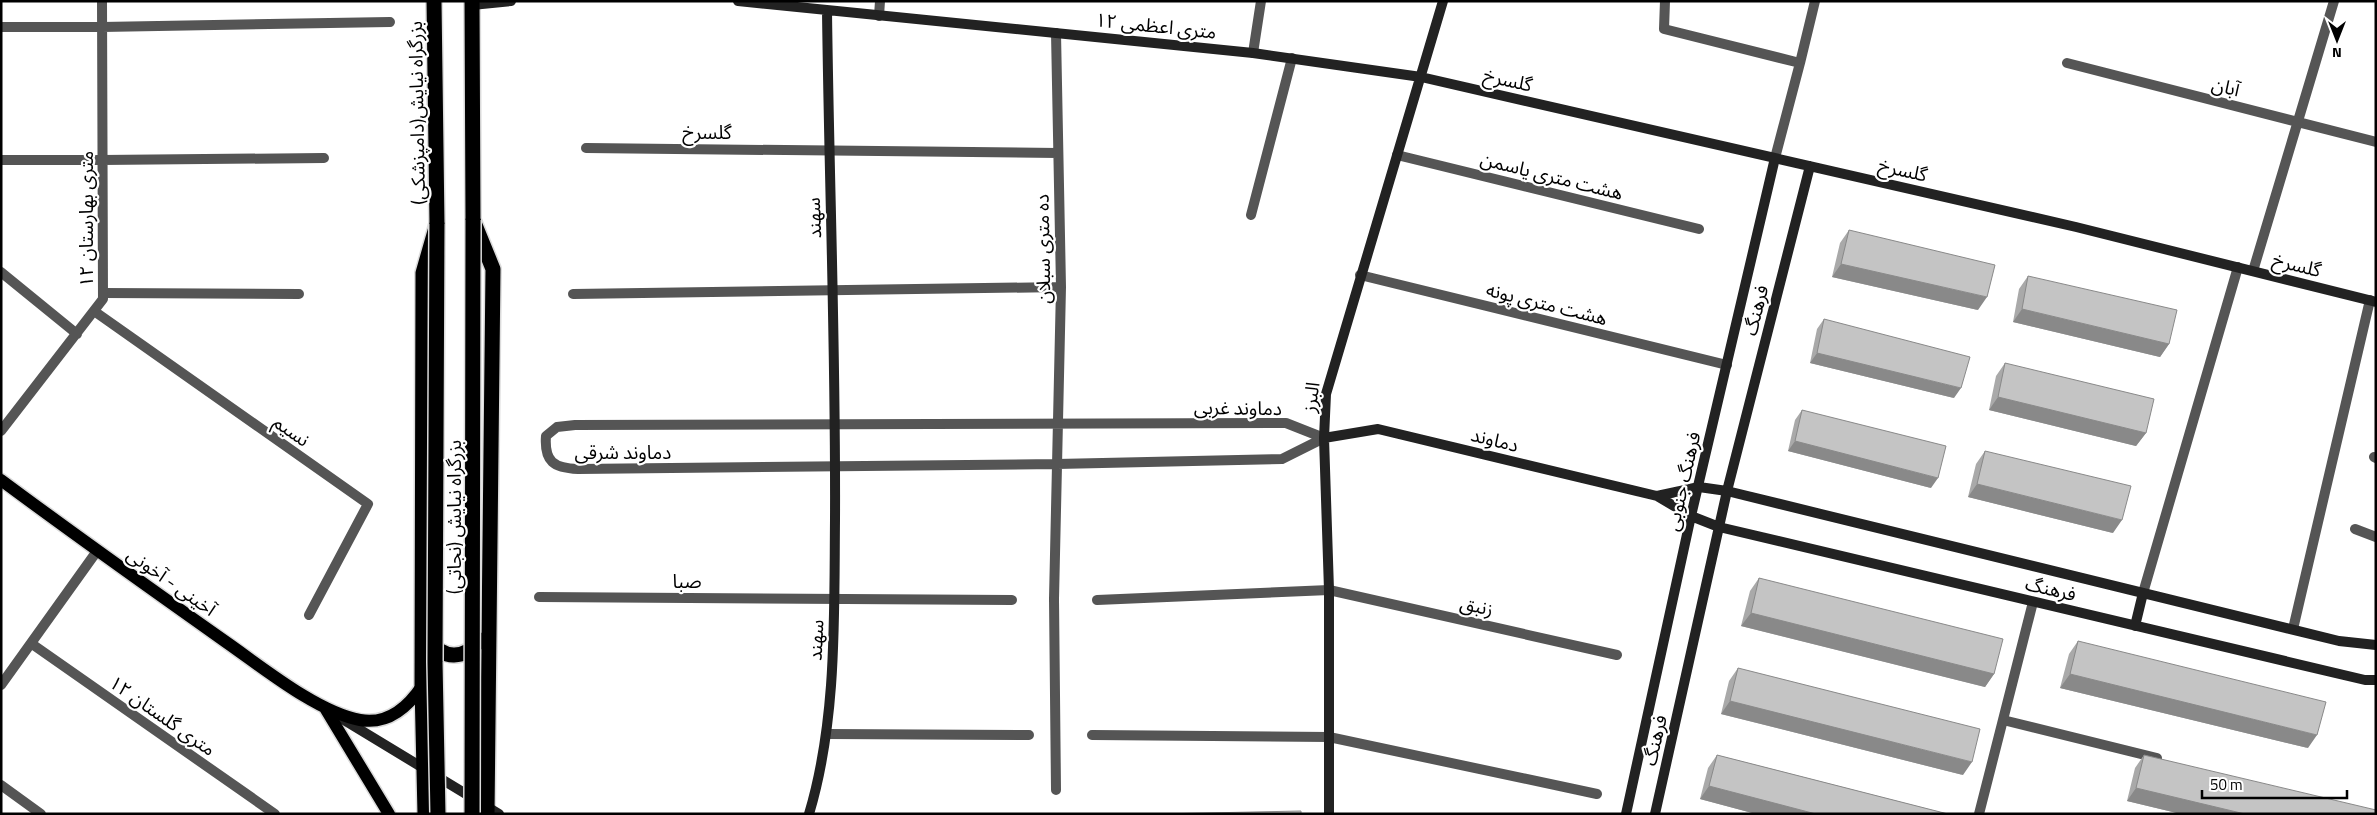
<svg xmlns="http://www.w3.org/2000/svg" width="2377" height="815" viewBox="0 0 2377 815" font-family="'Titillium Web','Noto Sans Arabic',sans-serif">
<rect width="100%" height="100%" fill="#fff"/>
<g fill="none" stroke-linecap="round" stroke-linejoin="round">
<defs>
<path id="primary" d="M1 480C75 535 151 589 226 642 262 667 317 712 360 720 388 725 408 707 422 686
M325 708 389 814"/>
<path id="highway" d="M472 1 473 220 493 269 487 814
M428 640C443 659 464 661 479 640
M425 814 422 686 423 273 437 224 434 1"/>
</defs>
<use href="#primary" stroke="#dbdbdb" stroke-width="15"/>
<use href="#highway" stroke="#dbdbdb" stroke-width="18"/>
<path stroke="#555" stroke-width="10" d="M1 27H102
M1 160H102
M103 293 299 294
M2143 593 2238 267
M2293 629 2370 300"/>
<path stroke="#555" stroke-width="10" d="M1665 1 1664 29 1800 63 1775 158
M879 16 880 1
M102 27 390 22
M1056 33 1061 287 1054 599 1056 790
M1253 53 1261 1
M1800 63 1815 1
M2067 63 2376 142
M586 148 1058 153
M1397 155 1699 229
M102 160 324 158
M1251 215 1292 58
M2253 271 2334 1
M1 272 77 334
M1360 275 1727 365
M573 294 1061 287
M94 311 368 504 309 615
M1286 423 1324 438 1282 459 1057 464 578 469C554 468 544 462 546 436L557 427 575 425Z
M1 431 103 299 102 1
M2374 457 2376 458
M2355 529 2376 537
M539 597 1012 600
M1097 600 1329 590 1617 655
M32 644 275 814
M1 685 97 551
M2003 720 2157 758
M827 734 1029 735
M1092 735 1329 737 1597 794
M1 785 41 814
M1979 814 2033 602"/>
<path stroke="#222" stroke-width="10" d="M738 1 1253 53 1421 77 2076 227 2376 302
M472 5 511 1
M1324 438 1378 429 1657 496 1691 516 1719 527 2365 680H2376
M1657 496 1699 487 1727 491 2339 641 2376 645
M2135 626 2143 593
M339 717 499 814
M809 814C837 721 834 617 835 520 836 350 829 180 827 10
M1329 814V590L1324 438 1326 394 1443 1
M1626 814 1691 516 1775 158
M1655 814 1727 491 1810 166"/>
<use href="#primary" stroke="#000" stroke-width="12"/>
<use href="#highway" stroke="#000" stroke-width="15"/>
<defs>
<path id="highway-bridge" d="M437 224 435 662 438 814
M472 814 473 220"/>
</defs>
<use href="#highway-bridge" stroke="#dbdbdb" stroke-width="18" stroke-linecap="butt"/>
<use href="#highway-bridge" stroke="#000" stroke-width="15"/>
</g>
<path fill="#a9a9a9" d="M1849 230 1978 310 1832 277 1840 243Z
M2028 276 2169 344 2160 357 2013 322 2019 289Z
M1824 319 1954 398 1810 363 1817 329Z
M2005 363 2146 433 2136 446 1989 410 1996 376Z
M1802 410 1931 488 1788 451 1795 420Z
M1985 451 2113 533 1968 497 1976 464Z
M1759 578 1994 674 1985 687 1741 626 1750 591Z
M2078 641 2308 748 2060 688 2069 654Z
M1738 668 1963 775 1721 714 1729 681Z
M1717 755 1948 814H1756L1700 799 1708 768Z
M2144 755 2376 814H2181L2127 801 2135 768Z"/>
<path fill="#898989" d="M1841 264 1987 297 1978 310 1832 277Z
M2022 309 2169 344 2160 357 2013 322Z
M1817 353 1961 388 1954 398 1810 363Z
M1998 397 2146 433 2136 446 1989 410Z
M1795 441 1938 478 1931 488 1788 451Z
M1977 484 2122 520 2113 533 1968 497Z
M1751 613 1994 674 1985 687 1741 626Z
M2070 674 2317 735 2308 748 2060 688Z
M1730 701 1972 762 1963 775 1721 714Z
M1709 786 1816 814H1756L1700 799Z
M2136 788 2245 814H2181L2127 801Z"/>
<path fill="#c4c4c4" stroke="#898989" d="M1849 230 1995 265 1987 297 1841 264Z
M2028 276 2177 310 2169 344 2022 309Z
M1824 319 1970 357 1961 388 1817 353Z
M2005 363 2154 399 2146 433 1998 397Z
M1802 410 1946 446 1938 478 1795 441Z
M1985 451 2131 486 2122 520 1977 484Z
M1759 578 2003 639 1994 674 1751 613Z
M2078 641 2326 702 2317 735 2070 674Z
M1738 668 1980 729 1972 762 1730 701Z
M1717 755 1948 814H1816L1709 786Z
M2144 755 2376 810V814H2245L2136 788Z
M1301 811V814H1158Z"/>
<g text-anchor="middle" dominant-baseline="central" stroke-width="4.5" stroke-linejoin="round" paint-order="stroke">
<g font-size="19" fill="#000" stroke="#fff">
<text transform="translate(1156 25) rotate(6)">۱۲ متری اعظمی</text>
<text transform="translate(1508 79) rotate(13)">گلسرخ</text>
<text transform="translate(2226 86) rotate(14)">آبان</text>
<text transform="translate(416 113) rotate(-91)">بزرگراه نیایش(دامپزشکی)</text>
<text x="707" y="131">گلسرخ</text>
<text transform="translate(1903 169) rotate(13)">گلسرخ</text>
<text transform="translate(1552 175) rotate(14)">هشت متری یاسمن</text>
<text transform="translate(813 218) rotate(-92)">سهند</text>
<text transform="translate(85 219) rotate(-90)">۱۲ متری بهارستان</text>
<text transform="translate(1042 249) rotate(-91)">ده متری سبلان</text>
<text transform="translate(2297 264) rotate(14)">گلسرخ</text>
<text transform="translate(1547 303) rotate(14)">هشت متری پونه</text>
<text transform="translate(1755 310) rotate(-76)">فرهنگ</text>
<text transform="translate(1310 397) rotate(-82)">البرز</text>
<text transform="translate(1238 407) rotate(1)">دماوند غربی</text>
<text transform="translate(292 430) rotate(35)">نسیم</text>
<text transform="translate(1495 439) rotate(14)">دماوند</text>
<text x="623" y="451">دماوند شرقی</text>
<text transform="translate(1682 481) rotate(-77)">فرهنگ جنوبی</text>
<text transform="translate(453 517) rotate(-90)">بزرگراه نیایش (نجاتی)</text>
<text x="687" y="580">صبا</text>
<text transform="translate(172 581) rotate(35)">آخینی - آخونی</text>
<text transform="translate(2051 588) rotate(13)">فرهنگ</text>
<text transform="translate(1477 605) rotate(13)">زنبق</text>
<text transform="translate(815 640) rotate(-87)">سهند</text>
<text transform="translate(163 715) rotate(35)">۱۲ متری گلستان</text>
<text transform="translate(1654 740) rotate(-77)">فرهنگ</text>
</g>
</g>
<rect width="2377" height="815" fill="none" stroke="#000000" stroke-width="5"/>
<g transform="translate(2337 40) rotate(180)" stroke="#ffffff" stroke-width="4" paint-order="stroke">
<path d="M0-4L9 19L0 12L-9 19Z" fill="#000000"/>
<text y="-8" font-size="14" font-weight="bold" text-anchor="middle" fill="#000000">N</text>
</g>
<path d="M2202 790v8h145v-8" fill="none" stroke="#000000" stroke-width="2.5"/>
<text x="2210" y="790" font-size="15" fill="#000000" stroke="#ffffff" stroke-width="4" paint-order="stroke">50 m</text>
</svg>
